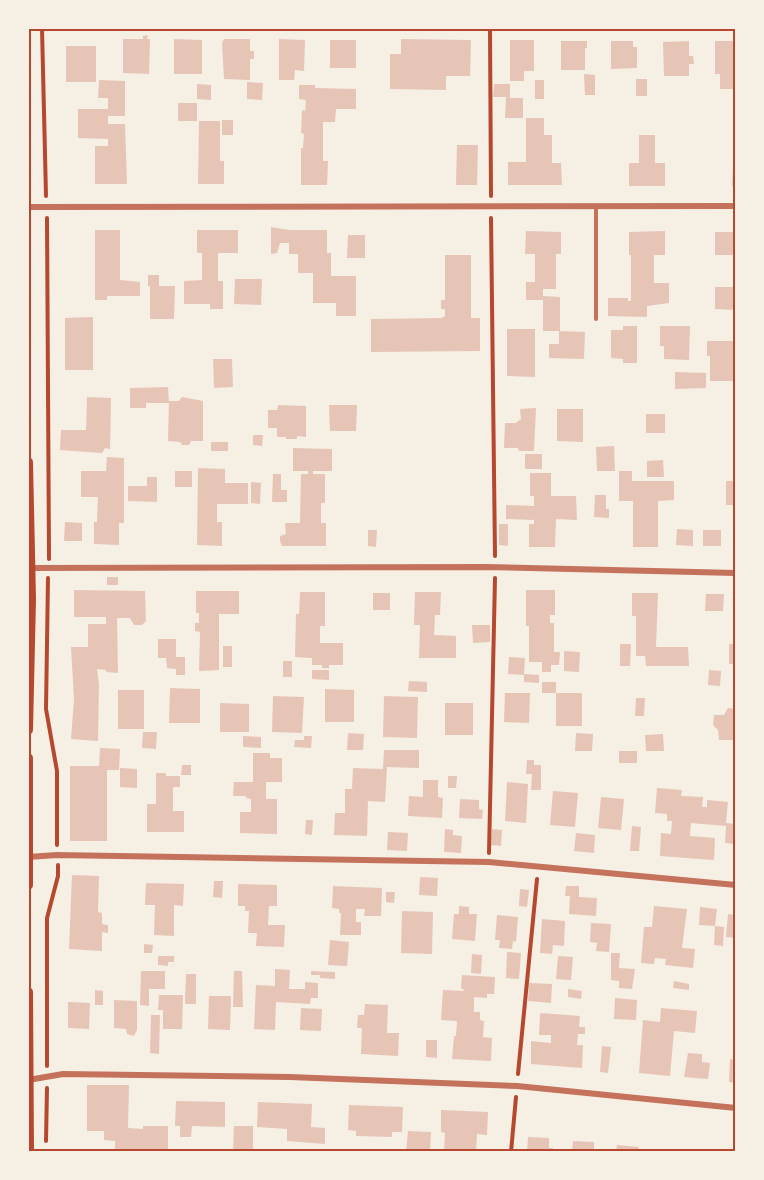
<svg xmlns="http://www.w3.org/2000/svg" width="764" height="1180" viewBox="0 0 764 1180" font-family="Mulish,sans-serif">
<rect width="100%" height="100%" fill="#f6efe4"/>
<path fill="#e6c5b7" d="M148 35 147 39H150L149 74 123 73V39H143V36Z
M174 39 202 40V74H174Z
M224 39H250V51H254V59H250V80L224 79 222 43Z
M279 39 305 40 304 71 295 70 294 80H279Z
M401 39 471 40 470 76H446V90L390 89V54H401Z
M330 40H356V68H330Z
M510 40H534V71H524V81H510Z
M561 41H587V48H585V70H561Z
M611 41H633V47H637V68L611 69Z
M689 41V56H693L694 64H689V76H664L663 42Z
M715 41H735V89H720V74H715Z
M66 46H96V82H66Z
M584 74 595 75V95H585Z
M636 79H647V96H636Z
M99 80 125 81V116H108V124H125L127 184H95V146H108V139L78 138V109H108V98H98Z
M535 80H544V99H535Z
M247 82 263 83 262 100 247 99Z
M197 84 211 85V100L197 99Z
M494 84H510V98H523V118H505L506 97H493Z
M299 85H315V88L356 89V109H336L335 122H323V161H328L327 185H301V148H303L304 134 301 133 302 110 305 111 306 100 299 99Z
M178 103H197V121H178Z
M526 118H544V135H552V163H561L562 185H508V162H526Z
M222 120H233V135H222Z
M199 121H220V161H224V184H198Z
M639 135H655V163H665V186H629V163H639Z
M457 145H478L477 185H456Z
M733 163H735V186H732Z
M271 227 289 230H327V253H331V276H356V316H336V303H313V273H298V254H289V243H280L277 253 271 254Z
M95 230H120V280L140 282V296H107V300H95Z
M197 230H238V253H218V281H223V309H210V304H184V281L202 280V253H197Z
M526 231 561 232V254H556V289H543V296L560 297V331H543V300H526V282H535V254H525Z
M665 231V255H654V283H669V303L647 306V317L608 316V298H628V301H631V255H629V232Z
M715 232H735V255H715Z
M348 235H365V258H347Z
M445 255H471V318H480V351L371 352V319L442 318 445 316V309H441V300H445Z
M148 275H159V286H175L174 319H150V286H148Z
M235 279H262L261 305 234 304Z
M715 287H735V310L715 309Z
M93 317V370H65V318Z
M733 319H735V334H733Z
M623 326H637V363H623V359L611 358V330H623Z
M660 326H690L689 360 664 359V346H660Z
M507 329H535V377L507 376Z
M559 331 585 332 584 359 549 358V344H559Z
M707 341H735V381H710V356H707Z
M213 359H232L233 387 214 388Z
M675 372 706 373V388L675 389Z
M168 387 169 403H146V408H130V388Z
M87 397 111 398 110 449 105 448 102 453 60 450 61 430H86Z
M182 397 203 401V441H191L189 445H182L180 442 168 441 169 401H179Z
M278 405 306 406V437L297 436V439H286V437H277V428H268V410H277Z
M329 405H357L356 431H330Z
M536 408 534 451H519L518 448H504L505 423H516L521 419 520 409Z
M557 409H583V442L557 441Z
M646 414H665V433H646Z
M253 435H263L262 446 253 445Z
M211 442H228V451H211Z
M614 446 615 471H597L596 447Z
M293 448 332 449V471H313V474H325V503H321V523H326V546H282L280 541V536L286 534 285 523H300L301 474H308V471H293Z
M525 454H542V469H525Z
M107 457 124 458V523H119V545L94 544V522H97L98 497H81V471H106Z
M663 460 664 477H647V461Z
M198 468 225 469V483H248V504H217V522H222V546L197 545Z
M175 471H192V487H175Z
M619 471H632V481H674V500L658 501V547H633V501H619Z
M530 473H551V496H576L577 520 556 519 555 547H529V524H534V520L506 519V505L534 506V496H530Z
M273 474H281V490H287V502H272Z
M147 477H157V502L128 501V486H147Z
M726 481H735V505H726Z
M251 482 261 483 260 504 251 503Z
M595 495H606V509H609V518L594 517Z
M65 522 82 523V541H64Z
M499 524H508V546L499 545Z
M677 529 693 530V546L676 545Z
M368 530H377L376 547 368 546Z
M703 530H721V546H703Z
M107 577H118V585H107Z
M74 590 145 591 146 621 142 625H134L130 618H117L118 673 106 672V670L97 669 99 684 98 741 71 739 74 699 71 647H88V624H106V617H74Z
M526 590H555V615H550V623H554V652H560L559 665H551V672H542V662H529V626H526Z
M196 591H239V614H219V670L199 671 200 632 195 631V623H199V613H196Z
M300 592H325V626H320V643H343V665H329V668H322V665H312V658L295 657 296 614H299Z
M415 592H441L440 615H435L434 635 456 636V658H419L420 625H414Z
M373 593H390V610H373Z
M632 593H658L656 647H688L689 666H646L645 656H636V616H632Z
M706 594H724L723 611H705Z
M472 625H490V642L473 643Z
M158 639H176V657H185V675H176V669L167 668 166 658H158Z
M620 644H631L630 666H620Z
M729 644H735V664H729Z
M223 646H232V667H223Z
M564 651 580 652 579 672 564 671Z
M509 657 525 658 524 674 539 675V683L524 682V675L508 674Z
M283 661H292V677H283Z
M312 670H329V680L312 679Z
M709 670 721 671 720 686 708 685Z
M409 681 427 682V692L408 691Z
M542 682H556V693H542Z
M170 688 200 689V723H169Z
M325 689 354 690V722H325Z
M118 690H144V729H118Z
M505 693H530L529 723 504 722Z
M556 693H582V726H556Z
M273 696 304 697 302 733 272 732Z
M384 696 418 697 417 738 383 737Z
M636 698H645L644 716H635Z
M220 703 249 704V732H220Z
M445 703H473V735H445Z
M728 708 735 709V740H719L718 730 713 725 714 715H724Z
M143 732H157L156 749 142 748Z
M348 733 364 734 363 750H347Z
M576 733 593 734 592 751H575Z
M663 734 664 751H646L645 735Z
M243 736 261 737V748L243 747Z
M304 736H312L311 748 294 747 295 740H304Z
M100 748 120 749 119 770H107V841H70V766H99Z
M384 750H419V768L387 767 385 802 368 801 367 836 334 835 335 813H345V789H352L353 768 383 769Z
M619 751H637V763H619Z
M253 753H270V758H282V782H266V799H277V834L240 833V812H251V799L246 798V796H233L234 782H253Z
M527 760H534V765H541V790H531L532 774H526Z
M182 765H191V775H181Z
M120 768 137 769V788L120 787Z
M156 773H166V776H180V787H173V811H184V832H147V804H156Z
M448 776H457L456 788H448Z
M423 780H438V797L443 798 442 818 408 816 409 796 423 797Z
M507 782 528 784 526 823 505 821Z
M657 788 682 790 681 796 703 797 702 807H707V800L728 802 726 823 735 824V844L725 843 726 826 691 823 690 836 715 838 714 860 660 856 661 833 671 834 672 821H667V814L655 813Z
M553 791 578 793 575 827 550 825Z
M601 797 624 799 621 830 598 828Z
M460 799 479 800V809L483 810 482 819 459 818Z
M306 820H313L312 835 305 834Z
M632 826 641 827 639 851H630Z
M445 829 453 830V835L462 836 461 853 444 852Z
M492 829 502 830 501 846 491 845Z
M388 832 408 833 407 851 387 850Z
M576 833 595 835 594 853 574 851Z
M72 875 99 876 98 912 102 913V924L108 925V933L102 932V951L69 949Z
M420 877 438 878 437 896 419 895Z
M214 881H223L222 898 213 897Z
M146 883 184 884 183 906 174 905V936L154 935 155 905H145Z
M238 884 277 885V906H269L268 925H285L284 947 256 946 257 933H248L249 911H245V906H238Z
M333 886 382 888 381 916H364L365 909H356V922H361V935H340L341 913H339V909L332 908Z
M566 886H579V897L597 898 596 916 569 914 570 896H565Z
M520 889 529 890 527 907 519 906Z
M386 892H395L394 903 386 902Z
M459 906 469 907V914H477L475 941 452 939 454 914H459Z
M654 906 687 909 682 948 695 949 693 968 665 965 666 959 655 958 654 964 641 963 644 927H652Z
M700 907 717 909 715 926 699 925Z
M402 911 433 912 432 954 401 953Z
M728 914 735 915V938L726 937Z
M497 915 518 917 516 942 513 941 512 949 499 948 500 940H495Z
M542 919 565 921 564 946 553 945 552 954 540 953Z
M591 923 611 924 609 952 596 951 597 943 590 942Z
M715 926 724 927 723 946 714 945Z
M330 940 349 942 347 966 328 965Z
M144 944 153 945 152 953H144Z
M507 952 521 953 519 979 506 978Z
M611 953H620L619 968 635 969 632 989 619 988V981L611 980Z
M472 954 482 955 481 974 471 973Z
M158 956H174V962H168V966L158 965Z
M558 956 573 957 571 980 556 979Z
M275 969 290 970 289 989H305V982L318 983V998H311L310 1004 276 1002 275 1030 254 1029 256 985 275 986Z
M141 971H165V989H149V1006L140 1005Z
M234 971H242L243 1007H233Z
M311 971 335 972V979L320 978V975H311Z
M186 974H196V1004H185Z
M462 975 495 977 494 994H487V998L474 997V1012H480V1020L484 1021 483 1037 492 1038 491 1061 452 1059 454 1036H456L457 1021 441 1020 443 990 463 991 464 989H461Z
M674 981 689 984V990L673 988Z
M529 983 552 984 551 1003 528 1001Z
M568 989 582 991 581 999 568 997Z
M95 990 103 991V1005H95Z
M159 995H183L182 1029H163V1010H158Z
M209 996H231L230 1030 208 1029Z
M615 998 637 1000 636 1020 614 1019Z
M114 1000 137 1001V1030L134 1036 127 1034 126 1029 114 1028Z
M68 1002 90 1003 89 1029 68 1028Z
M365 1004 388 1005 387 1033H399L398 1056 361 1054 362 1028H357L358 1015H364Z
M301 1008 322 1009 321 1031 300 1030Z
M661 1008 697 1011 695 1033 674 1031 670 1076 639 1073 643 1020 660 1022Z
M540 1013 580 1016 579 1027H585V1034H578L577 1045H583L582 1068 531 1064V1041L551 1043V1035H539Z
M151 1015H160L159 1054 150 1053Z
M426 1040H437V1058L426 1057Z
M602 1046 611 1047 608 1073 600 1072Z
M688 1053 702 1054V1062L710 1063 708 1079 684 1077Z
M730 1059 735 1060V1083L729 1082Z
M87 1085H129L128 1128 143 1129V1126H168V1152H115V1141L104 1140V1131H87Z
M176 1101 225 1102V1127L192 1126 191 1137H180V1126H175Z
M258 1102 312 1104 311 1127 325 1128V1144L287 1141V1129L257 1127Z
M349 1105 403 1107 402 1132H392V1137L356 1136V1131L348 1130Z
M441 1110 488 1112 487 1135 477 1134 476 1152H444L445 1133 441 1132Z
M234 1126H253V1152H233Z
M408 1131 431 1132 430 1152H406Z
M528 1137 549 1138V1148H553V1152H527Z
M573 1141 594 1142V1152H572Z
M617 1145 639 1147 638 1152H616Z"/>
<g fill="none" stroke-linecap="round" stroke-linejoin="round">
<path stroke="#b5482f" stroke-width="4" d="M42 28 46 196
M490 28 491 196
M47 218 49 559
M491 218 495 556
M48 578 46 709 57 771V845
M489 853 495 578
M47 1066V918L58 876V865
M518 1074 537 879
M46 1141 47 1088
M511 1152 516 1097"/>
<path stroke="#c5725c" stroke-width="4" d="M596 319V206"/>
<path stroke="#c5725c" stroke-width="6" d="M28 207 736 206
M28 568 485 567 736 573
M28 857 57 855 489 862 736 885
M28 1080 63 1074 290 1077 517 1086 736 1108"/>
<path stroke="#b5482f" stroke-width="10" d="M28 462 31 599 28 730
M28 758V885
M28 992 29 1152"/>
</g>
<rect width="764" height="1180" fill="none" stroke="#f6efe4" stroke-width="60"/>
<rect x="30" y="30" width="704" height="1120" fill="none" stroke="#b5482f" stroke-width="2"/>
</svg>
